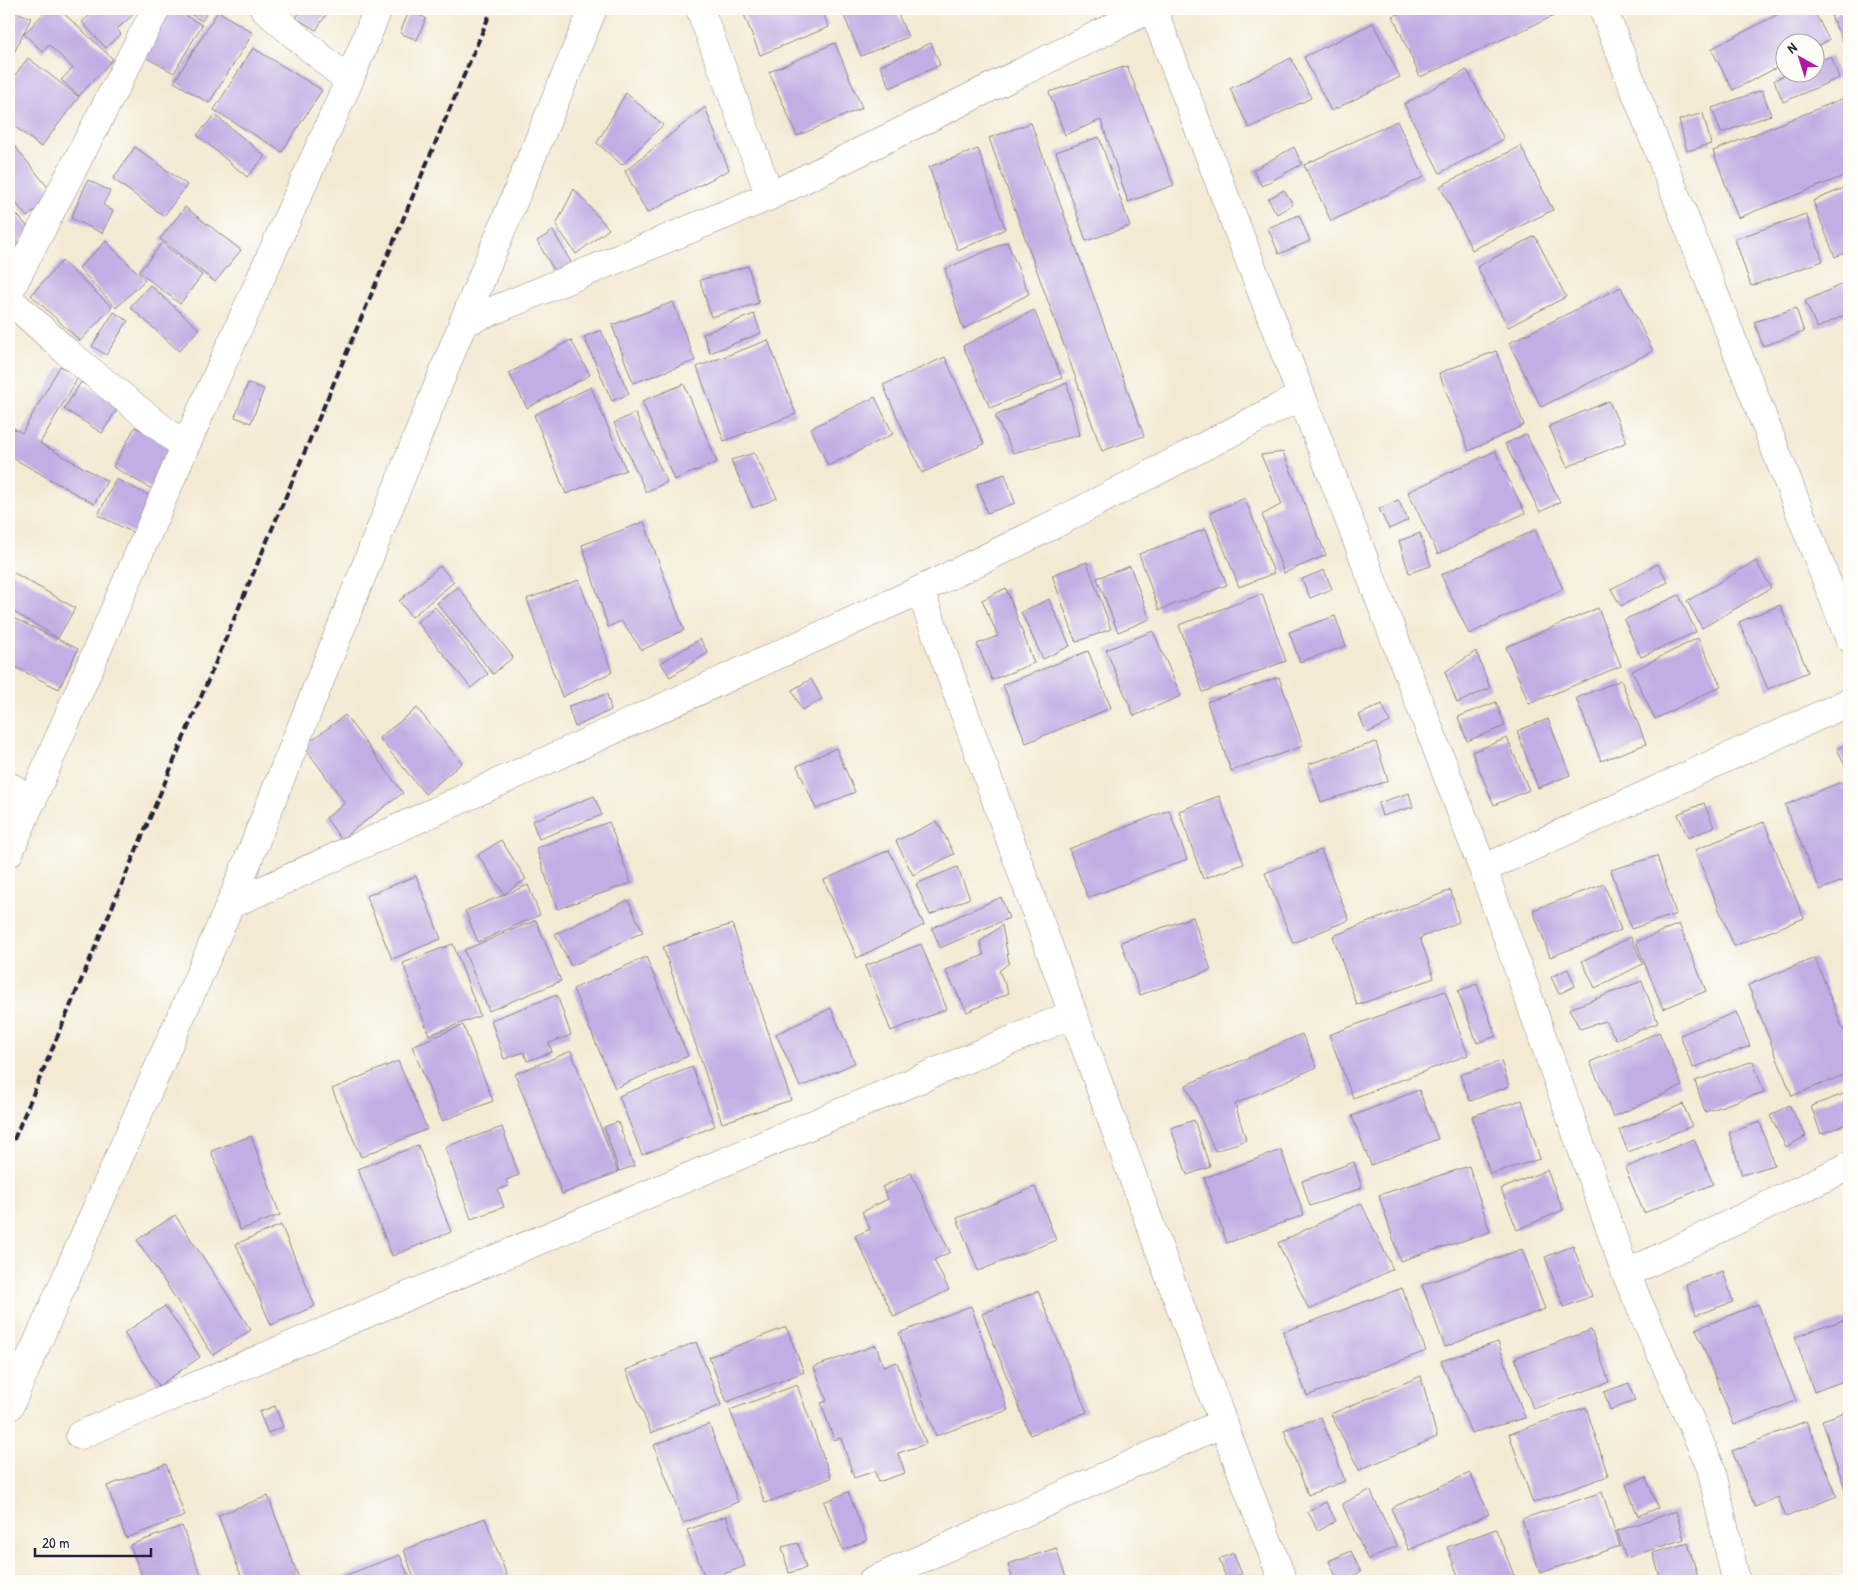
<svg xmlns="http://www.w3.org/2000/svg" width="1858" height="1590" viewBox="0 0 1858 1590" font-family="'Patrick Hand',sans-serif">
<rect width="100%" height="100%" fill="#fdfcf7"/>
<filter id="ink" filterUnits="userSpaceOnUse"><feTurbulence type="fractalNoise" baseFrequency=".02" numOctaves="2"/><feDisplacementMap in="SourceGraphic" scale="10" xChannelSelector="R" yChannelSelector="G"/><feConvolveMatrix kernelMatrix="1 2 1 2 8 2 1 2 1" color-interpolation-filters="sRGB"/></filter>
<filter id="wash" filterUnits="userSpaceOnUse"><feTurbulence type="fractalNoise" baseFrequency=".0096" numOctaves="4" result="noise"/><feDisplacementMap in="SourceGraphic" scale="20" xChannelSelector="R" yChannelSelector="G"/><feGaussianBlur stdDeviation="1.12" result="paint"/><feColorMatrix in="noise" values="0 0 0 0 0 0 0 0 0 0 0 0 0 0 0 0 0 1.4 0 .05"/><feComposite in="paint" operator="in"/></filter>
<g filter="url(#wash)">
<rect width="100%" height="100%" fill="#f4ead4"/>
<g id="blocks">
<path fill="#c2ade4" d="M9 9 31 18 9 63Z
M48 9H59L113 59 79 96 61 80 73 68 49 45 43 52 24 34Z
M91 9H128L133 15 117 29 121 34 106 48 82 22 94 12Z
M171 9H175L202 25 174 73 143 56Z
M181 9H209L202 21Z
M302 9H330L316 30 296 18Z
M742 9H821L829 27 760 55Z
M841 9H896L908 37 861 56Z
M1411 9H1553L1556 15 1420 77 1393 16Z
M1788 9H1813L1829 40 1816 47V42H1786V63L1733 90 1711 49Z
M1845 9H1849V54L1831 16Z
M218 11 253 33 209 103 174 82Z
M409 11 426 18 417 40 400 33Z
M1373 23 1400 77 1331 111 1304 57Z
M835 43 862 108 797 136 769 72Z
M931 43 940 65 890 88 880 66Z
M253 48 322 90 282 152 214 110Z
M1831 56 1839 78 1783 102 1774 80 1792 72H1816V62Z
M28 58 79 97 41 147 9 122V83Z
M1291 58 1311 98 1249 128 1230 89Z
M1127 66 1174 185 1128 202 1101 120 1065 135 1049 92Z
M1467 70 1504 139 1440 173 1404 104Z
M1762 90 1771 115 1721 133 1712 108Z
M626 93 663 125 622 165 597 143Z
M1849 96V174L1738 218 1713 151Z
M705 107 729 170 647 213 625 171Z
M1703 113 1711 144 1687 151 1679 120Z
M215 115 265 156 247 177 197 135Z
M1397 121 1424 177 1331 221 1304 165Z
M1031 123 1144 436 1102 451 989 138Z
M1099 137 1130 226 1086 241 1056 152Z
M9 139 54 195 27 217 9 194Z
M1521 146 1553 210 1472 250 1440 186Z
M135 147 187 185 164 216 113 179Z
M1294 147 1302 164 1262 186 1253 170Z
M978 149 1005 229 958 251 929 167Z
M88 180 110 191 103 205 113 211 102 233 71 218Z
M1849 186V251L1835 257 1813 201Z
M574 189 609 229 576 254 556 225Z
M1284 190 1293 204 1277 214 1268 199Z
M9 205 31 231 16 243 9 234Z
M185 207 241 250 215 282 160 239Z
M1806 214 1823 261 1751 286 1735 239Z
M1299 215 1310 241 1279 254 1268 228Z
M553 231 572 264 556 274 537 241Z
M1535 236 1566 297 1508 327 1477 267Z
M9 241 21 248 9 268Z
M106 241 145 280 116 308 79 268Z
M1007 242 1029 294 963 329 945 269Z
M162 243 202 275 180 304 139 272Z
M62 261 112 307 80 341 31 295Z
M748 266 759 303 711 317 700 280Z
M1849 281V313L1817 328 1805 301Z
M150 285 199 329 179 351 130 307Z
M1621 287 1653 351 1541 407 1509 343Z
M673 302 695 361 633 383 612 325Z
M1796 308 1804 332 1763 346 1754 322Z
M1034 310 1062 378 990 408 963 346Z
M114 312 128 321 106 355 92 346Z
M754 314 761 333 710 353 703 334Z
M601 330 629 394 612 401 584 337Z
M571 340 590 375 527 408 509 373Z
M768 340 796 414 724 441 697 367Z
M1496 351 1524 425 1469 451 1439 373Z
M945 357 984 444 922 473 883 385Z
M60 366 79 376 40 443 107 481 94 504 9 456V426L22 433Z
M81 382 119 406 102 433 64 409Z
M248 383 264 389 251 423 235 417Z
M1067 383 1079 435 1013 453 995 416Z
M684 384 717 462 674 480 642 401Z
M591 387 626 470 566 494 534 415Z
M875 397 893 434 828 466 811 428Z
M1609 401 1627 442 1567 467 1549 426Z
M635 413 667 482 646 492 614 423Z
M135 427 174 448 152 489 113 467Z
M1526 434 1560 502 1540 512 1505 444Z
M1495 451 1525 513 1438 554 1408 492Z
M1283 452 1326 555 1284 573 1262 515 1282 504 1261 455Z
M754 453 777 498 753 508 731 460Z
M1005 474 1015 503 987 513 977 484Z
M116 479 154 498 136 534 98 515Z
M1245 498 1274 573 1239 587 1210 513Z
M1398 500 1408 520 1389 529 1379 509Z
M644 522 684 630 642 650 621 621 608 627 582 545Z
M1206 529 1227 585 1159 610 1139 554Z
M1535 530 1563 589 1469 634 1441 575Z
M1420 533 1431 566 1409 573 1399 541Z
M1756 561 1771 588 1702 628 1687 601Z
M1087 562 1111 629 1076 642 1052 575Z
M1658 564 1668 582 1621 606 1611 589Z
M440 566 454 582 412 617 399 601Z
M1130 566 1150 619 1118 632 1097 578Z
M9 570 75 608 58 638 9 609Z
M1324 570 1332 589 1310 598 1302 579Z
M579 580 612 672 562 697 527 599Z
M458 587 513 657 493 674 437 603Z
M1006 588 1034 663 992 680 977 644 998 636 982 600Z
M1262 594 1286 661 1203 692 1179 625Z
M1679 595 1696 632 1641 657 1624 620Z
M1049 599 1070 646 1043 659 1021 612Z
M1780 605 1808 672 1768 689 1739 622Z
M435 607 488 674 471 688 417 622Z
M1598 608 1621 666 1529 704 1506 647Z
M9 616 78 649 59 689 9 664Z
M1335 616 1346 646 1300 662 1289 632Z
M1153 631 1181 696 1134 716 1106 650Z
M1698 638 1721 686 1655 719 1632 671Z
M700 639 708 653 670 677 661 663Z
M1088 651 1111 708 1026 743 1003 685Z
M1476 651 1490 688 1457 703 1445 672Z
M1279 677 1303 746 1231 771 1207 702Z
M811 679 822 699 802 710 792 690Z
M1621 680 1646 744 1601 761 1576 698Z
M607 694 611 710 575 727 568 706Z
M1496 702 1505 726 1467 741 1458 717Z
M1382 704 1390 722 1367 733 1359 715Z
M417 708 462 763 425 794 379 738Z
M345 715 403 793 341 839 326 818 345 803 304 746Z
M1548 719 1570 775 1538 788 1517 731Z
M1507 738 1529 790 1494 805 1472 752Z
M1376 742 1388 781 1321 802 1309 764Z
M1849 743V773L1837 749Z
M836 748 855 792 816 809 797 766Z
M1841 782 1849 801V878L1820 890 1785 805Z
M1409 793 1413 807 1382 816 1378 803Z
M594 796 602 815 539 839 532 821Z
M1219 796 1244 864 1203 879 1179 811Z
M1704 803 1714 827 1688 838 1678 814Z
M1169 810 1187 859 1088 898 1069 849Z
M937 821 954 854 913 875 896 841Z
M609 822 631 883 557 909 536 848Z
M1764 822 1804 918 1734 946 1695 850Z
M501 840 526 879 504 894 478 855Z
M889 850 924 925 857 958 824 880Z
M1321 850 1349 920 1293 943 1265 873Z
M1657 856 1676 914 1631 929 1611 870Z
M957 867 970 898 930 915 916 884Z
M416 876 441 939 392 959 366 896Z
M1604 884 1621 930 1550 957 1533 910Z
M528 885 540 915 478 942 465 911Z
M1451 890 1459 922 1420 938 1434 978 1357 1005 1333 936Z
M1001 897 1009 918 940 948 932 928Z
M628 900 643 932 571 966 555 934Z
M1193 917 1211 970 1140 995 1121 942Z
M536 920 561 981 489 1011 464 950Z
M732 924 791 1100 722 1123 663 947Z
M1679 924 1706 991 1663 1009 1636 942Z
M1002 925 1009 963 999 971 1009 993 967 1012 945 970 984 955 980 942Z
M1631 937 1643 964 1595 988 1582 961Z
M453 944 480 1016 429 1035 403 963Z
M921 944 947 1009 891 1031 865 966Z
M646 957 688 1056 615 1088 573 989Z
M1815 958 1849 1044V1073L1792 1096 1748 985Z
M1568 969 1575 986 1559 994 1551 977Z
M1642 981 1658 1023 1616 1039 1605 1021 1580 1029 1569 1009Z
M1477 984 1496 1036 1477 1043 1458 991Z
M1445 991 1468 1055 1353 1098 1329 1035Z
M557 995 571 1035 549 1043 552 1052 527 1061 524 1052 504 1059 491 1020Z
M831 1008 855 1063 800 1087 776 1034Z
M1736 1012 1750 1046 1693 1068 1680 1035Z
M463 1025 493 1101 442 1121 412 1046Z
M1659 1032 1682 1086 1613 1117 1590 1062Z
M1302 1034 1317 1067 1235 1104 1246 1140 1215 1151 1186 1085Z
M571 1051 618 1172 562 1194 515 1074Z
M398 1061 427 1129 361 1157 332 1089Z
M1501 1061 1509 1086 1470 1101 1460 1075Z
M1753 1061 1764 1092 1705 1112 1695 1081Z
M692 1067 715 1126 642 1155 619 1096Z
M1419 1090 1438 1139 1371 1165 1352 1116Z
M1849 1092V1123L1821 1134 1811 1106Z
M1522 1100 1540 1159 1490 1174 1472 1116Z
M1683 1104 1692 1126 1628 1152 1619 1130Z
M1789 1105 1806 1136 1786 1147 1770 1116Z
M1194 1120 1210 1167 1187 1175 1171 1128Z
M618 1122 634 1166 619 1171 604 1127Z
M1760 1122 1774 1165 1742 1175 1729 1133Z
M502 1127 519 1175 506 1180 508 1186 498 1190 504 1207 471 1219 445 1147Z
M251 1136 280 1215 240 1230 211 1151Z
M1694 1139 1713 1184 1644 1213 1625 1168Z
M418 1145 451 1232 392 1256 358 1169Z
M1281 1150 1304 1215 1227 1243 1204 1178Z
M1354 1162 1362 1188 1310 1206 1302 1181Z
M1469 1166 1490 1232 1400 1261 1379 1195Z
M1547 1170 1563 1210 1517 1230 1501 1189Z
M911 1173 950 1252 934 1260 949 1290 894 1317 855 1236 870 1229 862 1212 888 1199 882 1187Z
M1035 1187 1056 1240 978 1271 957 1218Z
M1361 1203 1393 1269 1309 1310 1278 1243Z
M175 1215 251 1330 213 1355 137 1240Z
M281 1225 315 1306 271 1325 236 1244Z
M1573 1246 1592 1296 1564 1307 1545 1257Z
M1522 1249 1545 1309 1445 1347 1422 1285Z
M1723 1271 1733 1302 1696 1315 1686 1284Z
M1402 1288 1426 1351 1307 1396 1283 1332Z
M1038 1291 1087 1412 1030 1435 982 1314Z
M1758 1304 1796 1401 1734 1425 1696 1329Z
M165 1306 200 1357 159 1386 124 1333Z
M971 1306 1008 1410 936 1436 899 1333Z
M1849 1318V1379L1814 1392 1795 1337Z
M786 1327 804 1372 727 1402 709 1357Z
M1591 1330 1609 1382 1533 1409 1515 1358Z
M696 1342 721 1405 651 1433 626 1370Z
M1498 1342 1525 1418 1471 1433 1441 1361Z
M876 1345 883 1366 897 1362 926 1444 898 1453 905 1473 878 1482 875 1471 854 1478 841 1438 834 1440 821 1403 827 1401 814 1367Z
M1421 1376 1437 1437 1359 1470 1331 1414Z
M1629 1383 1635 1401 1610 1410 1604 1392Z
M797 1385 831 1478 765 1503 730 1410Z
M275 1406 283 1427 268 1433 259 1412Z
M1586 1407 1608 1476 1533 1503 1509 1434Z
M1849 1411V1501L1822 1420Z
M1321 1417 1345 1481 1308 1495 1284 1430Z
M1806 1421 1837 1496 1786 1517 1778 1497 1755 1507 1732 1451Z
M709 1424 738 1502 683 1523 654 1445Z
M166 1464 185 1516 126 1538 107 1486Z
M1470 1473 1489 1514 1409 1550 1391 1508Z
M1646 1477 1658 1508 1638 1516 1626 1485Z
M1370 1490 1397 1546 1368 1560 1342 1504Z
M848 1492 867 1540 843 1550 824 1502Z
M1602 1492 1620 1546 1540 1573 1522 1519Z
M268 1496 300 1581H243L218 1515Z
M1326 1502 1336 1521 1318 1531 1308 1512Z
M1676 1511 1684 1539 1626 1558 1617 1531Z
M726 1516 745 1566 706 1581 687 1530Z
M485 1518 509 1581H415L404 1550Z
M182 1526 203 1581H144L130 1545Z
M1496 1529 1516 1581H1460L1447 1547Z
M798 1543 806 1568 789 1573 782 1547Z
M1688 1543 1699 1581H1661L1653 1553Z
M1056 1548 1067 1581H1013L1008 1564Z
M1351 1551 1361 1572 1342 1581H1338L1329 1561Z
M1233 1553 1242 1574 1227 1580 1219 1559Z
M400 1555 410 1581H330Z"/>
</g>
</g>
<g filter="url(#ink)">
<use href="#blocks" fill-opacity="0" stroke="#8b8688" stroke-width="1"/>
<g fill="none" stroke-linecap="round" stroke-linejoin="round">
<defs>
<path id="minor" d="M264 9 349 81
M1153 9 1483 869 1626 1274 1711 1468 1736 1581
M1603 9 1849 638
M770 196 1150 9
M9 292 156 9
M9 299 67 352 185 447
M463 323 770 196 700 9
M9 786 33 800
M9 853 185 447 349 81 378 9
M1483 869 1849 702
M230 905 920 590 1047 528 1301 396
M1626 1274 1849 1166
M1223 1423 1283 1581
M80 1435 1073 1014 920 590
M872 1581 1223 1423 1073 1014"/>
<path id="secondary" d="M9 1407 230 905 463 323 593 9"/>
</defs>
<use href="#minor" stroke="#8b8688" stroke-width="29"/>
<use href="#secondary" stroke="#8b8688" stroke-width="29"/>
<use href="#minor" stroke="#fff" stroke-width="28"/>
<use href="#secondary" stroke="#fff" stroke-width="28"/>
<path stroke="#22223b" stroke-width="4" stroke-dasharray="8 4" stroke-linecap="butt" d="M9 1151 492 9"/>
</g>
</g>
<rect width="1858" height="1590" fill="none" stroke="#fdfcf7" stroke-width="30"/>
<g transform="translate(1800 58) rotate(321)"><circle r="24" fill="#fdfcf7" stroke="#a5a5ac"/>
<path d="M0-4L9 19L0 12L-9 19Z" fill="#b5179e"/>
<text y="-8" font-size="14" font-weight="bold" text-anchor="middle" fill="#22223b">N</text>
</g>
<path d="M35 1548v8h116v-8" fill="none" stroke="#22223b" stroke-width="2.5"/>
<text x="42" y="1548" font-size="15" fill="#22223b" stroke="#fdfcf7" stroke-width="4" paint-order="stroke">20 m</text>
</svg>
